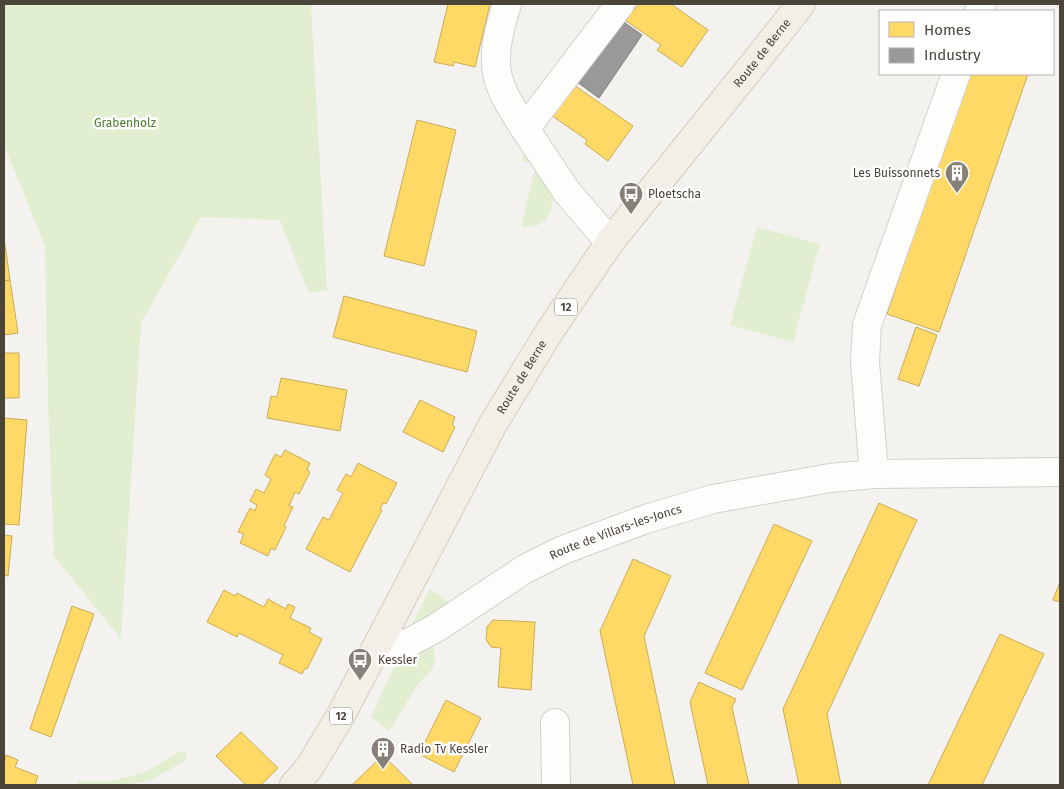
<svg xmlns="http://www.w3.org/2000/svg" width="1064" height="789" viewBox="0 0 1064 789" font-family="'Fira Sans',sans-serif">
<rect width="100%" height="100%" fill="#f4f2ee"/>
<path fill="#e1eecf" d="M4 4H311L327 291 308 292 280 220 201 217 141 323 121 639 54 556 48 401 45 246 4 145Z
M525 146 554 187C552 211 550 229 521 227L536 164 522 161Z
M757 227 820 244 793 342 730 325Z
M430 589 453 605 407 634Z
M430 643 434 648 435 662 429 674 418 684 389 731 371 717 396 663Z
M180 751 186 753V760L151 780 128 785H76L79 781H111L146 772Z"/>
<path fill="#ffd966" stroke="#c9ac58" d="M448 4H490L475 67 454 62 453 66 434 62Z
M639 4H671L708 30 682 67 657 50 661 45 622 18 630 7 634 10Z
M968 74H1028L939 332 887 314Z
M574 85 633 126 608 161 585 144 587 140 548 113Z
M417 120 456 130 424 266 384 256Z
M4 238 10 280 4 281Z
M10 280 18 333 4 335V281Z
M344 296 477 331 467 372 333 337Z
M916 327 937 335 919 386 898 379Z
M4 353H19V398H4Z
M281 378 347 390 340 431 267 418 271 396 277 397Z
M420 400 455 417 452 425 455 427 443 452 403 432Z
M4 418 27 420 19 525 4 524Z
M285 450 310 463 307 470 310 472 299 494 295 492 289 506 293 507 284 526 286 527 275 550 271 548 268 556 240 543 244 534 238 532 250 508 255 511 257 505 250 501 256 489 264 493 271 479 265 475 275 454 281 457Z
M358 463 397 483 386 504 383 503 380 509 382 510 350 572 306 549 323 517 329 520 343 493 337 490 346 474 351 477Z
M879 503 917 520 827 714 841 785H799L783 709Z
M774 524 812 541 742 690 705 673Z
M4 535 12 536 8 576 4 575Z
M633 559 671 576 644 636 675 785H633L600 631Z
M1060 582V602L1053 600Z
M224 590 235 596 237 593 264 607 268 599 286 609 288 604 295 607 290 618 311 628 309 632 322 639 307 669 305 668 302 674 279 663 283 655 239 633 237 637 207 622Z
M72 606 94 614 51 737 30 729Z
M493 620 535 622 531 690 498 687 501 648 491 647 486 640 487 627Z
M1000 634 1044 654 982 785H928Z
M699 682 736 699 732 707 749 785H708L690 702Z
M446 700 481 718 454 772 419 754Z
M241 732 278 768 261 785H246L216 756Z
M6 755 18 760 15 767 38 776 35 785H4V761Z
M383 755 413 785H352Z"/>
<path fill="#999" stroke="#82807c" d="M621 20 642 35 599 98 577 82Z"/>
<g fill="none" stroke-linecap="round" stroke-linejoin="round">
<defs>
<g id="minor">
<path d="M507 4C502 21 496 39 496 57 494 84 511 107 525 129"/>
<path d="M979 11 982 4"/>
<path d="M610 242 567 192 525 129 620 4"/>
<path d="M874 474 865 362 867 325 956 74"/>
<path id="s1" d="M380 642 406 644 436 628 525 569 563 550 646 519 713 499 830 478 874 474 1060 472"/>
<path d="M555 723 556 785"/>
</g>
<g id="major">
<path id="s2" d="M294 785 309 768 341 715 493 424 551 329 610 242 752 66 801 4"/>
</g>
</defs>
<use href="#minor" stroke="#d2d0cb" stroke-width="30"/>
<use href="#major" stroke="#d6cebb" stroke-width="30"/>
<use href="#minor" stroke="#fdfdfc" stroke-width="28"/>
<use href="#major" stroke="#f2efe6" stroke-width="28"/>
</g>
<defs>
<symbol id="building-pin" viewBox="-11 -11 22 30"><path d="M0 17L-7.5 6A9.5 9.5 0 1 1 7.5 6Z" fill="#868178" stroke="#fff"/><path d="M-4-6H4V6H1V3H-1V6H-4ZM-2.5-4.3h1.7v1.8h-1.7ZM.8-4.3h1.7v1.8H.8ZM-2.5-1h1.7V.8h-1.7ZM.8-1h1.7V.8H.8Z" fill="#fff"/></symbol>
<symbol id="bus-pin" viewBox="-11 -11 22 30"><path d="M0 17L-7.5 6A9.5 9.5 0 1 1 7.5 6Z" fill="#868178" stroke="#fff"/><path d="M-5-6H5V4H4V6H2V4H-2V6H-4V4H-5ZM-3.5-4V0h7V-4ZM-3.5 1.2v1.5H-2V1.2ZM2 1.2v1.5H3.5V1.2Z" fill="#fff"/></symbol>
</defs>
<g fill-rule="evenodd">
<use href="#building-pin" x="943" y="159" width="28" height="38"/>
<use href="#bus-pin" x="617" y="180" width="28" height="38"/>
<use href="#bus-pin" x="346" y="646" width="28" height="38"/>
<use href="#building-pin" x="369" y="735" width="28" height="38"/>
</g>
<g text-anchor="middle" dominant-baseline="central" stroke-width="5" stroke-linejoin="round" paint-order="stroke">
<g fill="#fff" stroke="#817c74" stroke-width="1">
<rect x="555" y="298.5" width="22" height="17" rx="4"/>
<rect x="330" y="707.5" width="22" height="17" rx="4"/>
</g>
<g font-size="11" font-weight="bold" fill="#4b4439">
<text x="566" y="307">12</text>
<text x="341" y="716">12</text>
</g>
<g font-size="12" fill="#4b4439" stroke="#fff">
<text stroke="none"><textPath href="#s2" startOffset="872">Route de Berne</textPath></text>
<text stroke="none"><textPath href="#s2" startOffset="468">Route de Berne</textPath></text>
<text stroke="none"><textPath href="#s1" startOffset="265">Route de Villars-les-Joncs</textPath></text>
</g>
<g font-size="12" fill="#4a7f2a" stroke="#fff">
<text x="125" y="123">Grabenholz</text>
</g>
<g font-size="12" fill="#4b4439" stroke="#fff" text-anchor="start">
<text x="940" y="173" text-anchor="end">Les Buissonnets</text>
<text x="648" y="194">Ploetscha</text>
<text x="378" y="660">Kessler</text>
<text x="400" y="749">Radio Tv Kessler</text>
</g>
</g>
<rect width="1064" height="789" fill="none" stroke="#4b4439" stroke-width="10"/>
<rect x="879" y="10" width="175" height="65" fill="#ffffff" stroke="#b7b4b0"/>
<rect x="889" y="22" width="25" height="15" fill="#ffd966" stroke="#b7b4b0"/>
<text x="924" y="35" font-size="15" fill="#4b4439">Homes</text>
<rect x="889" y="48" width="25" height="15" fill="#999999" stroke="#b7b4b0"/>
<text x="924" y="60" font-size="15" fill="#4b4439">Industry</text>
</svg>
